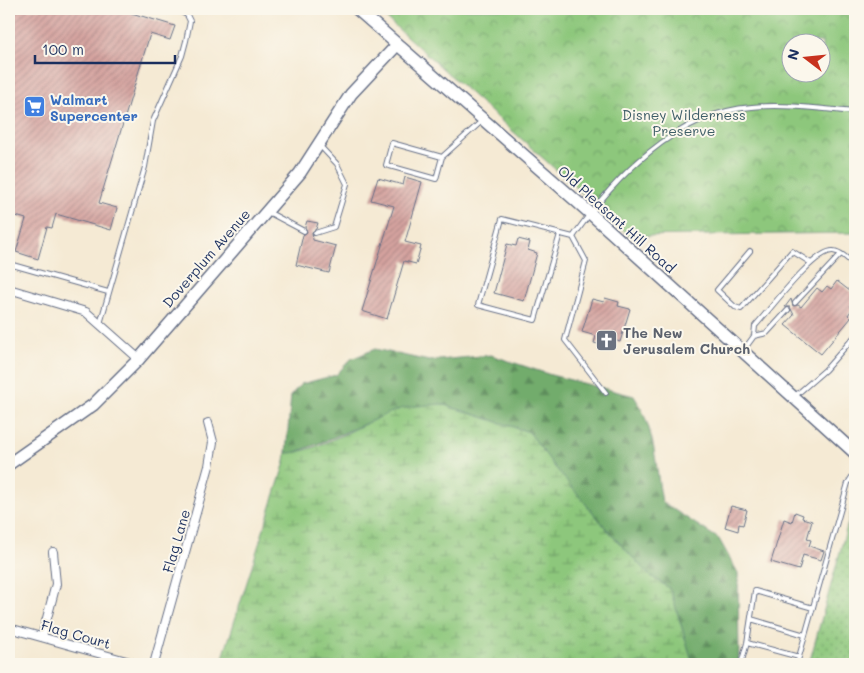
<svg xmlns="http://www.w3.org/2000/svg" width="864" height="673" viewBox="0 0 864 673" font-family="Mali,sans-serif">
<defs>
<pattern id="grass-dots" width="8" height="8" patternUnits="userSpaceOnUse" patternTransform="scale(1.25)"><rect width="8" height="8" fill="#8dc77c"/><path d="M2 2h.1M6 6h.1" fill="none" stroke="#72a269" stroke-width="1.8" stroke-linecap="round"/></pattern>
<pattern id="forest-firs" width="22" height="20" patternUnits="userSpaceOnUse" patternTransform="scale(1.25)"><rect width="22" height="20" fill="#72ac6c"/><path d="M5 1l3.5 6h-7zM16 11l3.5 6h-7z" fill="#5d8c5c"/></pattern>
<pattern id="wetland-marsh" width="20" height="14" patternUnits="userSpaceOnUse" patternTransform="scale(1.25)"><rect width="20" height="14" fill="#8dc77c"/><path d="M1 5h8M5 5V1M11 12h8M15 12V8" fill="none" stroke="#72a269"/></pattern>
<pattern id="park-crowns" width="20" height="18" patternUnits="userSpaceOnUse" patternTransform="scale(1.25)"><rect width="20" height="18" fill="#8dc77c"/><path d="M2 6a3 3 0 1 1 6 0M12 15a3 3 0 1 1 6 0" fill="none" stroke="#72a269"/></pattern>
<pattern id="building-hatch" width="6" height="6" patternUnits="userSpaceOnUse" patternTransform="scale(1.25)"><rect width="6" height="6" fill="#d5a39f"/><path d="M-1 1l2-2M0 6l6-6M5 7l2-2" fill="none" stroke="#ac8585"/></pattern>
</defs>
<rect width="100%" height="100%" fill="#fbf7ec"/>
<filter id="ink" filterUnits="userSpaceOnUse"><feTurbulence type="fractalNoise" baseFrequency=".02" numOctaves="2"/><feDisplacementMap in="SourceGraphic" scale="10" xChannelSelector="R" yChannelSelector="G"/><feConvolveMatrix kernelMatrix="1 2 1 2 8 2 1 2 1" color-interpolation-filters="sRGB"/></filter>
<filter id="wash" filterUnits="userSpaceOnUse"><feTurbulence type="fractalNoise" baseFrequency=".0096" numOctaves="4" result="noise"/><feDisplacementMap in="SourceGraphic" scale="20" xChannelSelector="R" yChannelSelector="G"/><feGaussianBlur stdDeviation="1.12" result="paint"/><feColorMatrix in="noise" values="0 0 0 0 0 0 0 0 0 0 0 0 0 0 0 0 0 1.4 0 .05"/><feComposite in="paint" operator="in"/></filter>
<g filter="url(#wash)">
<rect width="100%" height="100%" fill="#f5ead4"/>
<path fill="url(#grass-dots)" stroke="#547b6d" d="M855 498V664H809L849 519Z"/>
<path fill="url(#forest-firs)" stroke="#466e65" d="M375 349 429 361 491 355 551 375 634 396C656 430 655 464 662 502L719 539 738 573 739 664H693L670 589 648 574 610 533 554 466 529 432 441 404 397 410 325 441 294 453H286L291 395 301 384 336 375 351 359Z"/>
<path fill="url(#wetland-marsh)" stroke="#547b6d" d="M441 404 529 432 554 466 610 533 648 574 670 589 693 664H221L285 462 286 453C314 454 366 421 395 411 408 405 426 406 441 404Z"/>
<path fill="url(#park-crowns)" stroke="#547b6d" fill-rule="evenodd" d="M376 9H855V233L630 236ZM792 42H822V72H792Z"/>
<g id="blocks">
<path fill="url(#building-hatch)" d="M9 9H118L175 26 170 40 150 34 99 203 117 208 111 230 56 214 52 228 47 227 38 259 16 252 26 219 9 214Z
M405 177 422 182 405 242 421 246 416 264 404 261 387 319 362 311 394 206 371 200 378 178 403 185Z
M307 221 318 223 316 229 312 232 313 240 336 246 329 273 296 265 303 235 307 232 305 227Z
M518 239 530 242 528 250 537 253 524 301 494 293 507 244 516 246Z
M837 281 855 295V300L850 306 853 308 848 315 851 318 821 354 785 325 794 315 790 307H785L791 299 793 306 798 305 801 307 817 288 822 292 827 286 831 289Z
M605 298 619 302 618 306 630 309 620 342 608 338 606 346 594 343 596 336 582 332 592 299 604 302Z
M731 506 747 510 743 525 739 524 738 531 725 527Z
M795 512 803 515 802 518 812 521 807 539 811 540 809 546 824 551 821 560 803 555 799 570 771 562 784 519 792 522Z"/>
</g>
</g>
<g filter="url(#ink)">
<use href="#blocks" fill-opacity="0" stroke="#677087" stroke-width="1"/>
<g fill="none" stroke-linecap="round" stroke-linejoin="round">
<defs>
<path id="lane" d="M442 157 392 143 386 165 436 179 442 157 483 120
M268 212 304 231
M315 233 334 227 347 184 337 164 320 146
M560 234 535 320 478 305 502 219 573 237C613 179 677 112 752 107 787 104 821 109 855 112
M573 237 586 261 565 340 606 393
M750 251 717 290 735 307 741 309 792 251 811 263
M9 264 108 292
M795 303 841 254
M100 324 145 167 153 121 182 56 186 41 190 21 187 15 176 9
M754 336 767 333 788 310
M743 351 754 336 755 326C769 311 814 250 833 251 842 252 849 260 855 266
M795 396 825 370 855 336
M751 619 805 635
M747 643 799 657
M741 664 747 643 755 591 813 608
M797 664 848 483 855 472"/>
<path id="street" d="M9 289 86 312 139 359
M9 628 137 664
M42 637 56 584 53 552
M154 664 209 466 213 442 208 423"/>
<path id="secondary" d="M357 9 590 213 855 453
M9 464 93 405 139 359 300 173 351 94 397 45"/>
</defs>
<use href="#lane" stroke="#677087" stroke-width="6"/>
<use href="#street" stroke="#677087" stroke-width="10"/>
<use href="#secondary" stroke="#677087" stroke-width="14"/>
<use href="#lane" stroke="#fff" stroke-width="4"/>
<use href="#street" stroke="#fff" stroke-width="8"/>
<use href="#secondary" stroke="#fff" stroke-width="11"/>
</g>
</g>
<defs>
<symbol id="supermarket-square" viewBox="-11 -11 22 22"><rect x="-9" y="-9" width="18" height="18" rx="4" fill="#3f7fe0" stroke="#fbf7ec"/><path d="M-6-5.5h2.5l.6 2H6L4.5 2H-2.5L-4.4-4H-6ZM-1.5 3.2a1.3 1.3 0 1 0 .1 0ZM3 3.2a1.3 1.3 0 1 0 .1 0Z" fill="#fff"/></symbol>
<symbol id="church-square" viewBox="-11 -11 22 22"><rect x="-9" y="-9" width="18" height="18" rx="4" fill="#6b7280" stroke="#fbf7ec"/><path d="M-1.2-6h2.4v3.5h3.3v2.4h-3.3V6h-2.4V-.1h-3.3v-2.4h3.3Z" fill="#fff"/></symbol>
</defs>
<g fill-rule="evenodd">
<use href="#supermarket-square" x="22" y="94" width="25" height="25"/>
<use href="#church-square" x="594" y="328" width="25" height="25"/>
</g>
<g text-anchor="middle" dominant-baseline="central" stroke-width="4" stroke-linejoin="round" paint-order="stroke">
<g font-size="14" font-weight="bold" fill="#366cbe" stroke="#fbf7ec" text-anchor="start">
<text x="50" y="99">Walmart<tspan x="50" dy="16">Supercenter</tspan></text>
</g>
<g font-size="14" fill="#3d5d67" stroke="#fbf7ec">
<text x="684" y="114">Disney Wilderness<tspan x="684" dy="16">Preserve</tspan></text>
</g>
<g font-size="14" fill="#1b2f5e" stroke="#fbf7ec">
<text transform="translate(617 219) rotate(42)">Old Pleasant Hill Road</text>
<text transform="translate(206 258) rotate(-49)">Doverplum Avenue</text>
<text transform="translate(176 541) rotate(-74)">Flag Lane</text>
<text transform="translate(76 634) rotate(16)">Flag Court</text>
</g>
<g font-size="14" font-weight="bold" fill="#5b616d" stroke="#fbf7ec" text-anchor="start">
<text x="623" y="332">The New<tspan x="623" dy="16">Jerusalem Church</tspan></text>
</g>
</g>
<rect width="864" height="673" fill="none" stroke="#fbf7ec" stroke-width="30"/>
<g transform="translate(806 58) rotate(286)"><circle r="24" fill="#fbf7ec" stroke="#a1a7b3"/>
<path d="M0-4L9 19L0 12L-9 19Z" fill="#c8321e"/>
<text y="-8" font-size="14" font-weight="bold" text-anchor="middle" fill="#1b2f5e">N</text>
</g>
<path d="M35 55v8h140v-8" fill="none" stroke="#1b2f5e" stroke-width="2.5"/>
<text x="42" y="55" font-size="15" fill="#1b2f5e" stroke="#fbf7ec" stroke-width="4" paint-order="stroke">100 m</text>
</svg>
